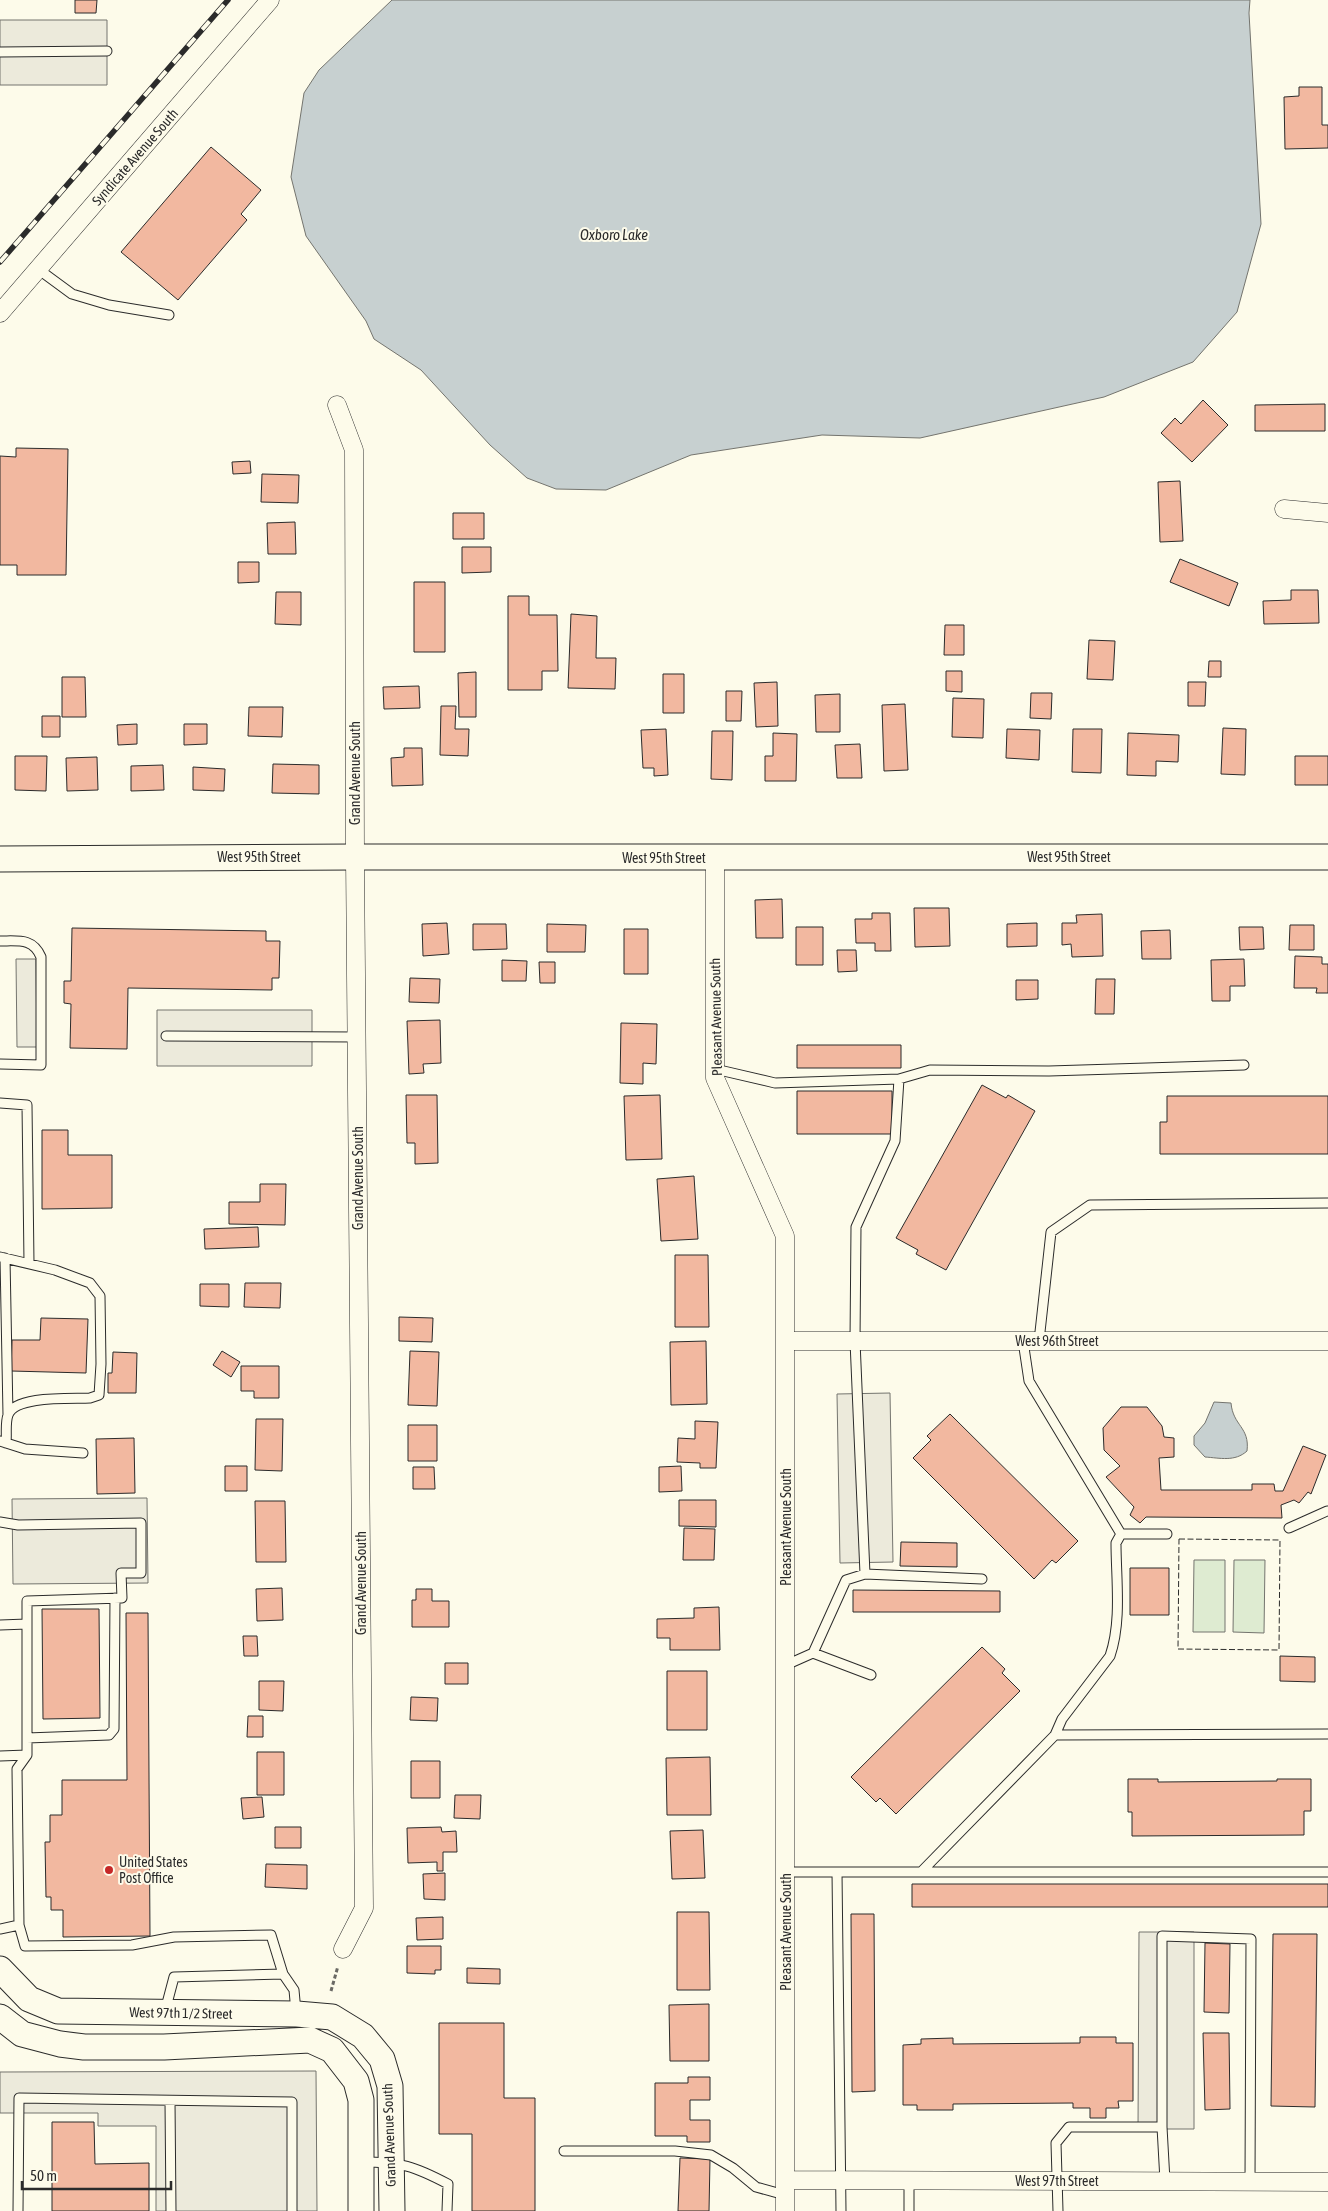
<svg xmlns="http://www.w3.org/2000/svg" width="1328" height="2211" viewBox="0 0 1328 2211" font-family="'Asap Condensed',sans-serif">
<rect width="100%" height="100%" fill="#fdfbea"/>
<path fill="#deebd1" stroke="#74746e" d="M1194 1560H1225V1632H1193Z
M1234 1560H1265L1264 1633 1233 1632Z"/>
<path fill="#eceadb" stroke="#74746e" d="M0 20H107V85H0Z
M16 959H36L37 1047H17Z
M157 1010H312V1066H157Z
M890 1393 893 1562 840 1563 837 1394Z
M147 1498 148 1583 13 1584 12 1499Z
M1139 1932H1194V2129H1138Z
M316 2071 317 2211H156V2126H98V2113H0V2072Z"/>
<path fill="#c7d0d0" stroke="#74746e" d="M392 0H1250L1249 13 1261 224 1237 312 1193 362 1104 397 920 438 822 435 691 455 606 490 556 489 527 478 490 445 421 370 374 339 366 321 306 236 291 177 304 93 319 70Z
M1214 1402 1231 1403C1233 1426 1250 1427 1247 1451 1235 1462 1220 1458 1205 1457L1194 1445V1436L1205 1423Z"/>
<path fill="#f2b8a0" stroke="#2b2b2b" d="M75 0H97L96 13H75Z
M1299 87H1322V125H1328V148L1285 149 1284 97 1299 96Z
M211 147 261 190 241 214 247 220 178 300 121 252Z
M1203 400 1228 425 1192 462 1161 433 1175 418 1181 424Z
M1325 404V431H1255V405Z
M16 448 68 449 66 575H17V565H0V456L16 457Z
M250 461 251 473 233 474 232 462Z
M262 474 299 475 298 503 261 502Z
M1180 481 1183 541 1160 542 1158 482Z
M453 513H484V539H453Z
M295 522 296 554H268L267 523Z
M462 547H491V572L462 573Z
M1180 559 1238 583 1229 606 1170 582Z
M238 562H259V582L238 583Z
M414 582H445V652H414Z
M1291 590H1318L1319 623 1264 624 1263 601 1291 600Z
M276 592H301V625L275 624Z
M508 596H529V615H557L558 671H542V690H508Z
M571 614 597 616 596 658H616L615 689 568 688Z
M945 625H964V655H944Z
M1089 640 1115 641 1113 680 1087 679Z
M1209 661H1221V677H1208Z
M946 671H962V692L946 691Z
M476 672V717H459L458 673Z
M663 674H684V713H663Z
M62 677H85L86 717H62Z
M777 682 778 726 756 727 754 683Z
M1188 682H1206L1205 706H1188Z
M419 686 420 708 384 709 383 687Z
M726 691H742L741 721H726Z
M1031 693H1052L1051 719 1030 718Z
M840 694V732H816L815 695Z
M953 698 984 699 983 738 952 737Z
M905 704 908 770 884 771 882 705Z
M441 706H456L455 729H469L468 756 440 755Z
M249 707H283L282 737 248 736Z
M42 716H60V737H42Z
M137 724V744L118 745 117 725Z
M184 724H207V744L184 745Z
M1223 728 1246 729 1245 775 1221 774Z
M666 729 668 775 654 776V768H643L641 730Z
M1007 729 1040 730 1039 760 1006 758Z
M1073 729H1102L1101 773 1072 772Z
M712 731H733L732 780 711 779Z
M773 733 797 734 796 781H765V756H773Z
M1128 733 1179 735 1178 762 1156 761V776L1127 775Z
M860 744 862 778H837L835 745Z
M404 748H422L423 785 392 786 391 758 404 757Z
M15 756H47L46 791 15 790Z
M1295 756H1328V785H1295Z
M97 757 98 790 67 791 66 758Z
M273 764 319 765V794L272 793Z
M163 765 164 790 131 791V766Z
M193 767 225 769 224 791 193 790Z
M782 899 783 938H756L755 900Z
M914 908H949L950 946 915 947Z
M872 913H890L891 951H875V943H856L855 919H872Z
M1102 914 1103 956 1072 957 1071 944 1062 945V923H1077L1076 915Z
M447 923 449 954 423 956 422 924Z
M1037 923V946L1007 947V924Z
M473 924H506L507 949 473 950Z
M547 924 586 925 585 952H547Z
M1290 925H1314V950H1289Z
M796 927H823V965H796Z
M1239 927H1263L1264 949 1240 950Z
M72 928 266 931V941H280L279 978H272V990L128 988 127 1049 70 1048 71 1004 64 1003V981H71Z
M624 929H648V974H624Z
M1170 930 1171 959H1142L1141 931Z
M837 950H856L857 971 838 972Z
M1295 956 1322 957V964H1328V993H1316L1317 988H1294Z
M1244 959 1245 986H1230V1001H1212L1211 960Z
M502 960 527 961 526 981H502Z
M539 962H555V983H540Z
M410 978 440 979 439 1003 409 1002Z
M1096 979H1115L1114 1014H1095Z
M1016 980H1038V999L1016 1000Z
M440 1020 441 1063 423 1064 424 1073 409 1074 407 1021Z
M621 1023 657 1024 656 1064 643 1063V1084L620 1083Z
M797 1045H901V1068H797Z
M982 1085 1006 1098 1008 1095 1035 1111 946 1270 916 1254 918 1250 896 1238Z
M797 1091H892V1134H797Z
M406 1095H437L438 1163 415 1164V1143H407Z
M660 1095 662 1159 626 1160 624 1096Z
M1167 1096H1328V1154H1160V1122H1167Z
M42 1130H68V1155H112V1208L42 1209Z
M694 1176 698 1239 661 1241 657 1179Z
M260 1184H286L285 1225 229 1224V1202H260Z
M258 1227 259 1247 205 1249 204 1229Z
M675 1255H708L709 1327H675Z
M245 1283H281L280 1308 244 1307Z
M200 1284H229V1307L200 1306Z
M399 1317 433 1318 432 1342 399 1341Z
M41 1318 88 1319 86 1373 11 1371 12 1340H40Z
M706 1341 707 1404 671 1405 670 1342Z
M222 1351 240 1362 231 1377 213 1365Z
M410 1351 439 1352 437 1406 408 1405Z
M113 1352 137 1353 136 1393H108V1373H112Z
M241 1366H279V1398H254V1391H241Z
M1121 1407H1147L1162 1426 1164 1437 1174 1438V1457L1159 1458 1161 1490H1252V1484H1274L1275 1491H1283L1303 1446 1326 1455 1311 1494 1308 1492 1299 1503 1294 1500 1281 1505 1282 1518 1146 1517 1140 1523 1130 1515 1134 1507 1106 1477 1120 1466 1104 1450 1103 1428Z
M950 1414 1078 1541 1056 1563 1052 1560 1034 1579 913 1458 931 1440 927 1436Z
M256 1419H283L282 1471 255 1470Z
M695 1421 718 1422 716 1468H700V1463L677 1462 678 1438 695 1439Z
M408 1425H437V1461H408Z
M134 1438 135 1493 97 1494 96 1439Z
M225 1466H247V1491H225Z
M681 1466 682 1491 659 1492V1467Z
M413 1467H434L435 1489H413Z
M679 1500H716V1527L679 1526Z
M255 1501H285L286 1562H256Z
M684 1528 715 1529 714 1560H683Z
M901 1542 957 1543V1567L900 1566Z
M1130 1568H1169V1615H1130Z
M282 1588 283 1620 257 1621 256 1589Z
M416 1589H432V1601H449V1627H412V1600H416Z
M853 1590 1000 1591V1612H853Z
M719 1607 720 1650H670V1638H657V1619L694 1618V1608Z
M42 1609H99L100 1718 43 1719Z
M126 1613H148L150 1936 63 1937V1910H51V1897H46L45 1842H50V1815H62V1780H127Z
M243 1636H257L258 1656H244Z
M982 1647 1005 1669 1002 1673 1020 1691 896 1814 880 1798 876 1802 851 1777Z
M1280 1656 1315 1657V1682L1280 1681Z
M445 1663H468V1684H445Z
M667 1671H707V1730H667Z
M259 1681H284L283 1711 259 1710Z
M411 1697 438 1698 437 1721 410 1720Z
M248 1716H263V1737H247Z
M257 1752H284V1795H257Z
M710 1757 711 1815H667L666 1758Z
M411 1761H440V1798H411Z
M1128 1779H1158V1782L1277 1781V1779H1311V1811H1304V1835L1132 1836V1812H1128Z
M455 1795H481L480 1819 454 1818Z
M262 1797 264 1817 243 1819 241 1798Z
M275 1827H301V1848H275Z
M441 1827 442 1832 456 1831 457 1852H443V1871H437V1862L408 1863 407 1828Z
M703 1830 705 1878 672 1879 670 1831Z
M266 1864 307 1865V1889L265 1887Z
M445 1873V1900L424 1899 423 1874Z
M912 1884H1328V1907H912Z
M677 1912H709L710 1990H677Z
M851 1914H874L875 2091 852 2092Z
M443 1917V1939L417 1940 416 1918Z
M1273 1934H1317L1315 2107 1271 2106Z
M1205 1943 1230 1944 1229 2013 1204 2012Z
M407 1946H441V1970H435V1974L407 1973Z
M467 1968 500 1969V1984L467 1983Z
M709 2004V2061H670L669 2005Z
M439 2023H504V2098H535V2211H472V2134H439Z
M1203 2033H1229L1230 2109 1205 2110Z
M1080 2037H1116V2043H1133V2101H1118L1119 2108H1106V2118H1090V2108H1073V2103L953 2104V2110H917V2105H903V2045L921 2044V2039L953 2038V2044L1080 2043Z
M688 2077H710V2100H690V2120H710V2142H687V2136H655V2083H688Z
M52 2122H94L95 2164 149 2163V2211H52Z
M680 2158 710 2159 709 2211H678Z"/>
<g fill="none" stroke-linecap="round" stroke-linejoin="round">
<defs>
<path id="lane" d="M0 52 107 51
M38 269 72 294 109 305 169 315
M0 941C19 941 33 938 41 957V1065L0 1064
M166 1036 357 1037
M715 1069 775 1083 899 1079 895 1141 856 1227 855 1341 865 1574
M899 1079 930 1070 1049 1071 1244 1065
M0 1103 27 1105 29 1263
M0 1257 55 1270 90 1283 100 1296 101 1364 99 1395 90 1398C72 1399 15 1395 8 1415 5 1423 7 1435 6 1443
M5 1258 8 1415
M1023 1341 1029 1381 1121 1534
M1039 1341 1051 1232 1090 1205 1328 1203
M0 1441 25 1449 83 1453
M0 1522 18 1525 141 1523V1573H121L122 1598 27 1601V1624
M1289 1528 1327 1511
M1121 1534H1167
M0 1625 27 1624V1755L17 1769 19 1925 25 1946 132 1945 174 1937 271 1935 283 1974
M813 1653 871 1675
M786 1665 813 1653 846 1580 865 1574 982 1579
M1055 1735 1062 1719 1110 1656C1122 1621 1116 1579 1116 1543L1121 1534
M27 1738 109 1735 114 1729 115 1598
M0 1756 27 1755
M922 1871 1055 1735 1328 1734
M786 1872H1328
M837 1872 841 2211
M0 1929 19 1925
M165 2011 174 1977 283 1974 294 1990 296 2012
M170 2101 171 2211
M1162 2127V1936L1251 1939 1250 2182
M564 2151H675L711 2155 733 2168 756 2187 785 2195
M362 2162C401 2162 414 2166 448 2184L447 2211
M909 2180V2211
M18 2211 19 2098 292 2102V2211
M1058 2211 1056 2143 1069 2127H1162L1165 2181"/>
<path id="street" d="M0 313 270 0
M337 405 354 450 355 857 364 1908 343 1949
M1284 509 1328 513
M715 858V1078L785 1236V2211
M786 1341H1328
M786 2180 1328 2182"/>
<path id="secondary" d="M0 859 355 857H1328
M0 1969 29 1999 58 2011 297 2014 332 2017 363 2036 382 2059 390 2086 392 2211
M0 2017 22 2034 60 2044 84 2047H164L310 2040 332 2050 356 2081 361 2100V2211"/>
</defs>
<use href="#lane" stroke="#2b2b2b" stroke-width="11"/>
<use href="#street" stroke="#2b2b2b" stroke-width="19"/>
<use href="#secondary" stroke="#2b2b2b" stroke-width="27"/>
<path stroke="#6a6964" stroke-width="3" stroke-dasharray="4 2.5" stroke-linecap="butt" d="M331 1991 338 1966"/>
<use href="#lane" stroke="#fdfbea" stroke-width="9"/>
<use href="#street" stroke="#fdfbea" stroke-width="18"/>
<use href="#secondary" stroke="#fdfbea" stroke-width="25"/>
<defs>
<path id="rail" d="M0 262 228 0"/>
</defs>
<use href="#rail" stroke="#2b2b2b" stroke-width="5.5"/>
<use href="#rail" stroke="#fdfbea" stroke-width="4" stroke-dasharray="11" stroke-linecap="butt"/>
<path stroke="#2b2b2b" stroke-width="1" stroke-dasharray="6 2.5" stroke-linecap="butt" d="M1179 1539 1280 1540 1279 1650 1178 1649Z"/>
</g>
<circle fill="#c62828" stroke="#fdfbea" stroke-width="2" cx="109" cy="1870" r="5"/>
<g text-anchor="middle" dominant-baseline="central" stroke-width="4" stroke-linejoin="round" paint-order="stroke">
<g font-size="14" fill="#2b2b2b" stroke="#fdfbea">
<text transform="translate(135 157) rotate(-49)">Syndicate Avenue South</text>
<text transform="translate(355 773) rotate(-90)">Grand Avenue South</text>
<text x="259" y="857">West 95th Street</text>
<text x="1069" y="857">West 95th Street</text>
<text x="664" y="858">West 95th Street</text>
<text transform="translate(716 1017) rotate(-91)">Pleasant Avenue South</text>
<text transform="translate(358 1178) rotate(-90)">Grand Avenue South</text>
<text x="1057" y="1341">West 96th Street</text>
<text transform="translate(786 1527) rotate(-90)">Pleasant Avenue South</text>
<text transform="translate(361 1583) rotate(-90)">Grand Avenue South</text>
<text transform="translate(786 1932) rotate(-90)">Pleasant Avenue South</text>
<text transform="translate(181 2013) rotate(1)">West 97th 1/2 Street</text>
<text transform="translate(389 2135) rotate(-92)">Grand Avenue South</text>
<text x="1057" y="2181">West 97th Street</text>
</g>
<g font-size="14" fill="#2b2b2b" stroke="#fdfbea" text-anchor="start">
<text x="119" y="1862">United States<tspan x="119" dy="16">Post Office</tspan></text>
</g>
<g font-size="15" font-style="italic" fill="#2b2b2b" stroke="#fdfbea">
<text x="614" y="234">Oxboro Lake</text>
</g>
</g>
<path d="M22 2181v8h149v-8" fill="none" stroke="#2b2b2b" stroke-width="2.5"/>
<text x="30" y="2181" font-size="15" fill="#2b2b2b" stroke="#fdfbea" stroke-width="4" paint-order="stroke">50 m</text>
</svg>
